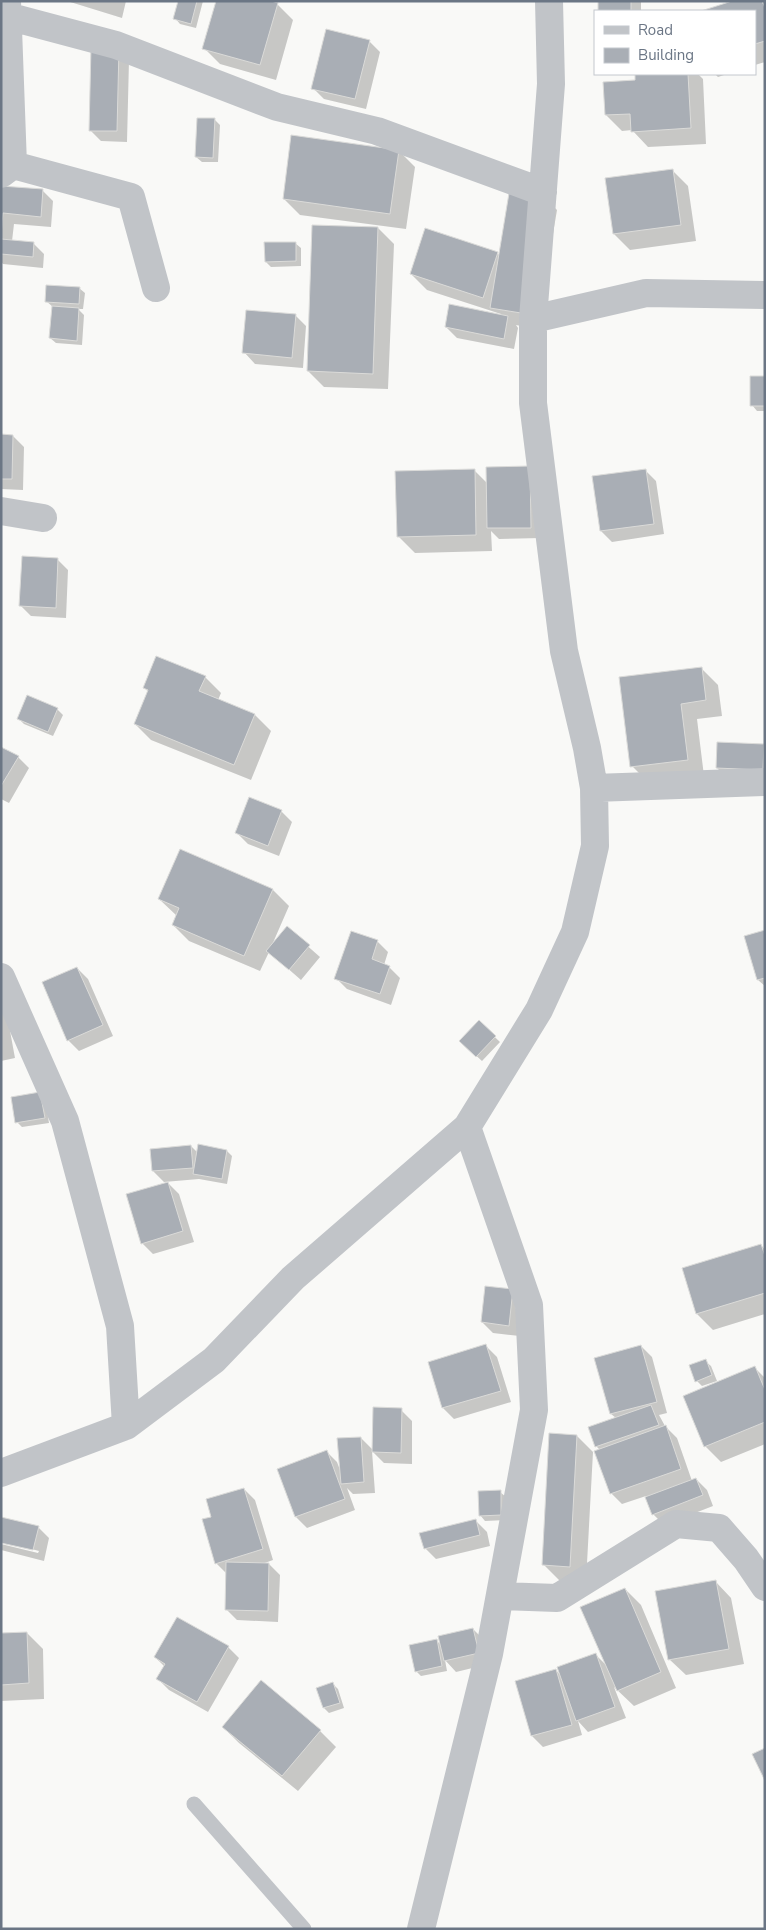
<svg xmlns="http://www.w3.org/2000/svg" width="766" height="1930" viewBox="0 0 766 1930" font-family="'Nunito Sans',sans-serif">
<rect width="100%" height="100%" fill="#f9f9f7"/>
<path fill="#0003" d="M67 1H126L122 18Z
M179 1H203L196 28 180 24 175 18Z
M599 1H641V11H599Z
M736 1H765V62L755 65V11H705Z
M277 4 293 20 276 80 220 64 204 48Z
M369 41 380 52 366 109 324 99 313 88Z
M92 48 129 60 127 142 101 141 90 130Z
M636 74H698L703 79 706 144 648 147 632 130 622 131 606 115 636 81Z
M715 74H727L718 77Z
M215 120 220 125 218 162H202L196 157Z
M399 151 415 167 406 229 300 215 284 199Z
M672 170 688 186 696 241 630 250 614 234Z
M1 187 42 190 53 201 51 227 14 224 12 241 33 243 44 254 43 268 3 264 1 262Z
M541 194 557 210 537 329 516 325 518 328 514 349 457 338 446 327 500 315 501 314 427 290 411 274 426 230 500 255Z
M378 228 394 244 388 389 324 387 308 371Z
M295 243 301 248V266L271 267 266 262Z
M79 288 85 293 83 309H78L84 315 82 345 56 343 50 338 53 307 46 301Z
M295 315 306 326 303 368 255 364 244 352Z
M765 377V411H757L752 405Z
M1 435 13 436 24 447 23 490 1 489Z
M529 467 541 538 499 539 491 531 492 551 415 553 399 537 474 470 487 483Z
M645 470 656 481 664 534 612 542 601 531Z
M57 559 68 570 66 618 31 616 20 605Z
M702 669 718 685 722 716 697 719 704 776 648 782 632 766Z
M205 677 221 693 218 700 255 715 271 731 251 780 151 740 135 724 148 692 145 688Z
M57 709 63 715 53 736 24 724 18 718Z
M764 745 765 780 728 779 717 768Z
M1 748 18 757 29 768 9 803 1 799Z
M281 811 292 822 279 856 248 844 237 833Z
M180 850 273 890 289 906 272 945 287 928 320 957 301 980 269 952 260 971 189 941 173 925 177 916 159 899Z
M765 931V986L758 980Z
M377 941 388 952 384 965 389 967 400 978 391 1005 347 989 336 978Z
M77 968 88 979 113 1036 79 1051 68 1040Z
M1 1004 6 1009 15 1058 1 1061Z
M479 1022 500 1042 482 1061 460 1041Z
M45 1098 49 1123 22 1127 17 1122Z
M191 1146 198 1153 227 1151 232 1156 227 1184 199 1179 164 1182 153 1171Z
M168 1183 179 1194 194 1242 153 1254 142 1243Z
M761 1245 765 1250V1314L713 1330 697 1314 683 1269Z
M513 1290 520 1336 493 1333 482 1322Z
M486 1346 497 1357 511 1402 454 1419 443 1408Z
M641 1346 652 1357 667 1413 659 1415 665 1426 677 1438 692 1481 696 1479 707 1490 713 1506 664 1525 653 1514 646 1496 622 1504 611 1493 600 1450 596 1446 616 1418 611 1414 596 1359Z
M705 1361 711 1366 717 1381 702 1386 697 1381Z
M755 1368 765 1378V1444L721 1462 705 1446Z
M401 1410 412 1421V1464L384 1463 372 1451 375 1493 353 1494 347 1488 355 1510 307 1528 296 1517 326 1451 337 1462 340 1470 361 1438 373 1450Z
M577 1436 593 1452 586 1582 560 1581 544 1565Z
M244 1489 255 1500 273 1560 262 1564H269L280 1575 278 1622 237 1620 226 1609 227 1574 216 1563 213 1518Z
M500 1492 506 1497V1520L485 1521 480 1515Z
M476 1521 487 1532 490 1546 436 1559 425 1548Z
M38 1527 49 1538 44 1561 1 1550V1544L38 1553 39 1551 1 1541Z
M715 1581 731 1598 744 1664 686 1675 669 1659Z
M625 1589 641 1605 676 1688 634 1706 614 1687 626 1718 588 1732 578 1721 582 1735 543 1747 532 1736 556 1670 561 1676 596 1655 607 1666Z
M473 1629 484 1640 489 1664 456 1672 445 1660 447 1671 421 1676 416 1671 436 1640 442 1646Z
M27 1633 43 1649 44 1699 1 1701V1634Z
M228 1647 239 1658 208 1712 169 1690 158 1679 165 1667 155 1657Z
M261 1682 320 1731 336 1747 298 1791 239 1743 223 1727Z
M332 1683 338 1689 344 1708 329 1713 324 1708 317 1688Z"/>
<path fill="#a9aeb5" stroke="#dbdbd9" d="M178 1H197L191 24 173 19Z
M216 1H271L278 3 260 65 202 49Z
M598 1H631V11H598Z
M732 1H762L765 8V41L755 44V11H701Z
M326 29 370 40 355 99 311 89Z
M91 47 119 48 117 131H89Z
M635 74H688L691 128 631 132 630 114 605 115 603 82 635 80Z
M197 118H215L213 158 195 157Z
M291 135 399 150 390 214 283 199Z
M673 169 681 225 613 234 605 178Z
M1 186 43 189 41 217 3 213 1 235Z
M510 187 541 192 521 313 490 308Z
M312 225 378 227 373 374 307 371Z
M425 228 498 252 483 298 410 274Z
M1 239 34 242 33 257 1 254Z
M264 242H296V261L265 262Z
M46 285 80 287 79 304 45 302Z
M449 304 508 316 504 339 445 327Z
M52 306 79 308 77 341 49 338Z
M246 310 296 314 292 358 242 353Z
M750 376H765V406H750Z
M1 434 13 435 12 479H1Z
M530 466 531 528H487L486 467Z
M475 469 476 535 397 537 395 471Z
M646 469 654 524 600 531 592 476Z
M22 556 58 558 56 608 19 606Z
M156 656 206 676 199 691 255 714 234 765 134 724 148 690 143 688Z
M702 667 706 700 681 704 688 760 630 767 619 677Z
M27 695 58 708 48 732 17 719Z
M717 742 764 744 763 770 716 768Z
M1 747 19 756 1 786Z
M249 797 282 810 268 846 235 833Z
M180 849 273 889 244 956 172 925 179 908 158 899Z
M287 926 310 945 289 970 266 951Z
M765 930V978L757 980 744 936Z
M351 931 378 940 372 959 390 966 380 994 334 979Z
M77 967 103 1025 67 1041 42 982Z
M479 1020 496 1036 476 1057 459 1041Z
M40 1092 45 1118 15 1123 11 1097Z
M198 1144 227 1150 222 1179 193 1174Z
M191 1145 193 1168 152 1171 150 1149Z
M168 1182 183 1231 141 1244 126 1194Z
M761 1244 765 1256V1293L696 1314 682 1268Z
M485 1286 513 1289 509 1326 481 1322Z
M486 1344 501 1391 442 1408 428 1362Z
M641 1345 657 1402 610 1414 594 1358Z
M706 1359 712 1375 695 1382 689 1365Z
M755 1366 765 1390V1422L704 1447 683 1396Z
M651 1405 659 1425 595 1447 588 1427Z
M373 1407 402 1408 401 1453 372 1452Z
M666 1425 681 1469 610 1494 594 1451Z
M549 1433 577 1435 570 1567 542 1565Z
M361 1437 364 1482 341 1484 337 1438Z
M327 1450 345 1499 295 1517 277 1469Z
M696 1478 703 1495 652 1515 645 1497Z
M244 1488 263 1549 215 1564 202 1519 211 1517 206 1499Z
M501 1490V1515L479 1516 478 1491Z
M1 1517 39 1526 33 1550 1 1543Z
M476 1519 480 1535 424 1549 419 1533Z
M226 1562 269 1563 268 1611 225 1610Z
M716 1580 729 1649 668 1660 655 1591Z
M625 1588 661 1672 617 1691 580 1607Z
M177 1617 229 1646 197 1702 156 1679 165 1664 154 1657Z
M473 1628 479 1653 444 1661 438 1636Z
M27 1632 29 1683 1 1685V1633Z
M437 1639 442 1666 415 1672 409 1645Z
M596 1653 615 1707 576 1721 557 1667Z
M556 1669 572 1725 531 1736 515 1681Z
M261 1680 321 1730 282 1776 222 1727Z
M333 1682 340 1703 323 1708 316 1688Z
M765 1748V1781L752 1754Z"/>
<g fill="none" stroke-linecap="round" stroke-linejoin="round">
<path stroke="#c1c4c8" stroke-width="15" d="M194 1804 304 1929"/>
<path stroke="#c1c4c8" stroke-width="28" d="M7 16 116 45 277 107 377 131 543 192
M13 165 131 197 156 288
M1 174 13 165 7 1
M533 319 646 293 765 295
M1 511 43 518
M594 788 765 782
M1 977 65 1121 120 1326 126 1426
M1 1473 126 1426 214 1360 293 1278 467 1127 539 1010 575 932 595 846 594 788 587 748 564 651 533 403V319L551 84 549 1
M500 1596 557 1598 676 1524 719 1528 746 1559 765 1587
M421 1929 489 1654 534 1410 529 1305 467 1127"/>
</g>
<rect width="766" height="1930" fill="none" stroke="#6b7685" stroke-width="5"/>
<rect x="594" y="10" width="162" height="65" fill="#ffffff" stroke="#c4c8ce"/>
<rect x="604" y="26" width="25" height="8" fill="#c1c4c8" stroke="#c4c8ce"/>
<text x="638" y="35" font-size="15" fill="#6b7685">Road</text>
<rect x="604" y="48" width="25" height="15" fill="#a9aeb5" stroke="#c4c8ce"/>
<text x="638" y="60" font-size="15" fill="#6b7685">Building</text>
</svg>
